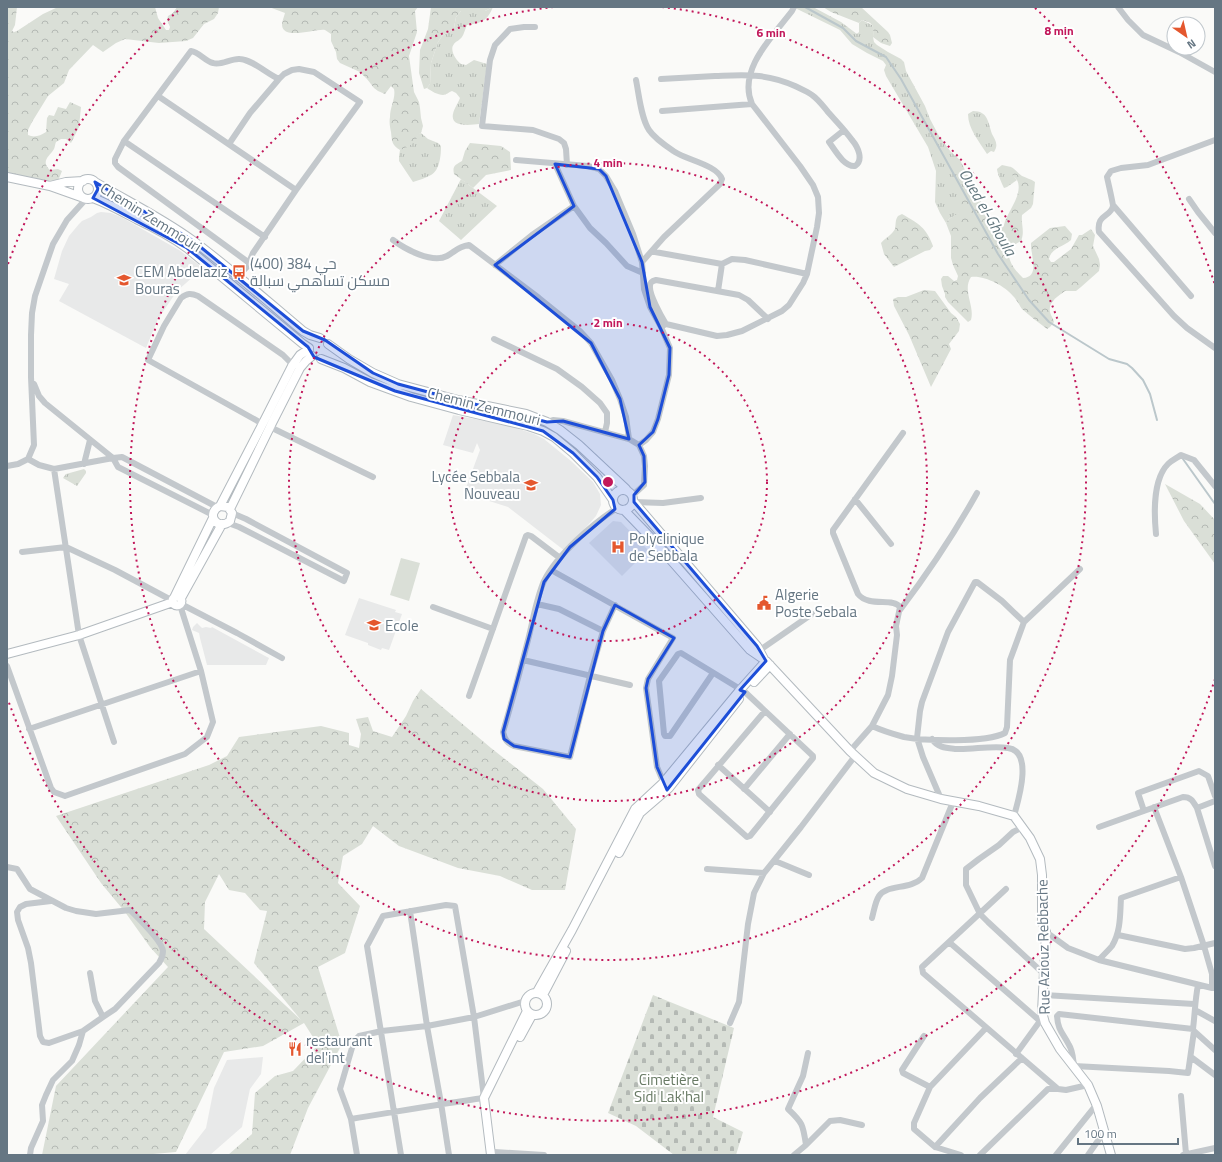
<svg xmlns="http://www.w3.org/2000/svg" width="1222" height="1162" viewBox="0 0 1222 1162" font-family="'Titillium Web',Cairo,sans-serif">
<defs>
<pattern id="grass-tufts" width="24" height="20" patternUnits="userSpaceOnUse"><rect width="24" height="20" fill="#dadfd7"/><path d="M3 7l-1-3M5 7V3M7 7l1-3M15 17l-1-3M17 17v-4M19 17l1-3" fill="none" stroke="#b4b9b4"/></pattern>
<pattern id="forest-crowns" width="20" height="18" patternUnits="userSpaceOnUse"><rect width="20" height="18" fill="#dadfd7"/><path d="M2 6a3 3 0 1 1 6 0M12 15a3 3 0 1 1 6 0" fill="none" stroke="#b4b9b4"/></pattern>
<pattern id="cemetery-stones" width="16" height="16" patternUnits="userSpaceOnUse"><rect width="16" height="16" fill="#dadfd7"/><path d="M2 7V4a2 2 0 0 1 4 0v3zM10 15v-3a2 2 0 0 1 4 0v3z" fill="#b4b9b4"/></pattern>
</defs>
<rect width="100%" height="100%" fill="#fafaf8"/>
<path fill="#e8e9e9" d="M101 212 111 213 121 217 179 250 203 268 177 291 158 319 146 348 59 301 69 284 54 279 62 251 69 236 79 224 82 221 91 217 97 213Z
M453 415 507 425 534 434 544 439 571 461 593 482 600 494 601 505 596 516 565 551 508 507 464 493 480 450 477 443 473 453 443 445Z
M613 521 621 522 648 550 622 576 589 543Z
M359 598 396 610 395 612 402 614 389 650 382 648 381 650 368 645V643L345 635Z
M197 623 202 628 206 627 211 628 212 627 267 657 269 658 266 665H207L200 638 199 633 192 630 193 627Z
M263 1057 261 1074 250 1089 242 1127 210 1155H185L206 1128 214 1088 227 1060Z"/>
<path fill="url(#grass-tufts)" d="M493 7C487 21 482 23 467 25 465 29 464 34 462 37 459 41 456 41 454 44 449 50 456 60 461 64L466 65 474 60 487 64 479 124C471 125 450 128 453 114 454 109 458 103 460 98L456 93 452 91C449 92 446 95 443 95 438 95 431 91 427 88L430 84 431 63 438 42 442 36 452 30 454 28 456 17 461 11H485Z
M793 7H813L841 22 857 34 859 32V23L862 20 872 25 874 29 873 37 874 42 877 45 888 52 901 59 904 62 906 71 925 106 930 119 939 136 951 152 960 160 981 202 976 196 960 213 949 219 946 223 940 213 935 202 936 171 928 147 886 76 884 70 886 65 883 61 867 53 852 44 840 30Z
M973 111C988 111 988 122 992 134 995 140 999 144 994 152L991 151 987 154C979 141 968 129 968 114Z
M421 133 428 139 438 143 441 146C441 155 440 170 431 175 426 178 419 180 413 182L399 161V156L400 150C408 147 415 142 418 134Z
M1002 165 1011 167V173L1017 180 1007 187 1004 188C1002 184 997 173 997 169Z
M461 179 497 206 461 240 439 221Z
M84 469 86 471V473L77 486 63 478 66 474Z"/>
<path fill="url(#forest-crowns)" fill-rule="evenodd" d="M7 7H17L15 25 12 31 14 32 17 31 43 14 58 7H155L158 18 166 30H169L170 27 167 20 168 16 173 13 177 7H219L218 13 214 19 204 24 193 38 186 41 159 43 125 39 116 43 103 52 93 45 69 70 64 83 48 96 32 122 28 130V135C34 138 40 136 46 132L47 118 49 115 54 116 58 107 66 109 70 102 81 107 79 127 71 143 66 139H61L56 142C55 144 55 147 54 149 50 156 40 161 50 170L58 169 62 171 58 181C41 181 24 177 7 173Z
M269 7H418L415 11 417 32 409 56 414 92 419 102 420 108 421 118 423 126 421 133C417 135 418 137 415 141 412 145 406 148 400 150 392 145 392 142 391 132 390 127 389 122 390 117 390 107 396 98 394 89L391 86 385 94 378 91 374 88 367 79 360 72 340 63 337 59 336 52 331 41V34C329 33 327 31 325 30 317 28 283 41 282 25 282 21 284 17 285 13Z
M431 7H493L485 11H461L456 17 454 28 452 30 442 36 438 42 431 63 430 84 427 88 424 89 419 73 420 50 428 29Z
M823 7H861L888 32 890 35 892 43 890 46 881 43 873 37C874 26 874 23 862 20L859 23 831 12Z
M470 143 501 146 510 152 511 170 486 175 473 188 454 174C452 165 456 165 462 161L465 151Z
M1011 167C1015 169 1018 173 1022 176 1026 178 1031 179 1035 182L1033 204 1031 208 1022 215C1021 225 1025 231 1021 241L1010 247C1006 260 1014 269 1023 278 1041 277 1030 254 1031 243L1050 228 1065 226 1072 234 1071 240C1063 247 1051 248 1049 259L1051 262H1054L1071 249 1079 235H1082L1091 229 1095 235 1093 246 1099 259 1100 265 1099 271 1081 287 1076 291H1065C1057 297 1048 302 1050 312 1051 316 1053 318 1054 322L1050 327 1047 329C1039 323 1030 316 1022 309 1019 305 1017 300 1013 296 1005 286 984 275 971 277 962 290 975 306 971 320L968 322 948 302 945 297V294L942 286 941 279 943 276H948L954 281 957 280 958 276 953 265 951 258V236L946 223 949 219 959 213 963 197 968 194C971 195 975 195 977 197 989 207 983 227 1004 225 1007 212 1024 194 1017 180 1016 178 1012 175 1010 173Z
M902 214C919 224 926 227 933 246L930 250 925 251 894 267 884 254 881 243C885 238 892 235 895 229 896 224 895 220 898 216Z
M924 290 935 291 951 313 956 317 960 324 959 331 949 344 951 349 931 387 909 335 894 306 893 299 898 297H906Z
M1165 484 1200 504 1215 520V564L1184 521Z
M421 689 491 748 543 789 576 829 565 890H532L500 876 458 868 399 846 373 826 362 844 343 856 338 883 360 906 345 953 318 967 342 1044 308 1108 290 1155H228L252 1134 255 1093 275 1076 293 1071 318 1045 304 1023 263 1046 224 1052 176 1152 142 1155H42L56 1086 168 967 150 947 125 912 101 883 56 816 209 765 227 756 239 737 321 726 349 733V745L359 748 361 734 356 719 368 717 373 731 392 737 406 716 413 701ZM219 874 229 890 245 893 260 910 267 911 254 963 301 1020 204 929 205 902Z"/>
<path fill="url(#cemetery-stones)" d="M653 995 734 1028 713 1117 743 1132 736 1155H674L636 1126 608 1113Z"/>
<path fill="#dadfd7" d="M401 558 420 563 409 601 390 595Z"/>
<g fill="none" stroke-linecap="round" stroke-linejoin="round">
<path stroke="#bbc7cb" stroke-width="2" d="M805 7 843 28 856 41 886 57 901 79 998 254 1029 300 1049 322 1109 359 1127 364 1132 368 1143 380 1150 394 1157 420
M1183 459 1215 504"/>
<defs>
<path id="secondary" d="M7 177 50 186 81 197
M78 189a10 10 0 1 1 20 0a10 10 0 1 1-20 0Z
M95 182C127 201 162 218 192 240 230 268 266 300 303 331L310 335 320 338
M50 186 66 182 83 181
M93 198C109 204 123 212 138 220 155 228 172 237 187 248L303 344 309 348
M328 344 349 359 373 373 398 384 458 400 526 414 547 422 560 430 579 445 626 489
M321 359 344 368 370 382 411 397 459 410 528 426 543 431 554 437 573 453 597 477 613 500
M613 500a10 10 0 1 1 20 0a10 10 0 1 1-20 0Z
M634 502 757 646 764 659
M220 506 228 507 232 513 230 521C217 532 205 513 220 506L261 427 292 366 300 355 309 349
M230 509 272 423 300 368 306 361 312 356
M624 510 655 542 750 650 766 661 850 751 874 773 907 789 941 799 979 806 1014 816 1030 838 1040 859 1042 875V921L1046 932 1042 1012 1045 1023 1060 1049 1088 1085 1097 1106 1111 1155
M172.5 601a4.5 4.5 0 1 1 9 0a4.5 4.5 0 1 1-9 0Z
M174 598 213 518
M181 598 222 524
M7 654 79 635 173 602
M754 682 770 665
M619 853 640 813 669 788 739 699
M537 992 572 930 635 809 663 783 740 690 766 661
M525 1004a11 11 0 1 1 22 0a11 11 0 1 1-22 0Z
M543 995 566 951
M520 1037 532 1015
M491 1155 484 1098 527 1011"/>
</defs>
<use href="#secondary" stroke="#b3babf" stroke-width="10"/>
<path stroke="#c3c8cc" stroke-width="6" d="M1118 7 1128 20 1143 35 1179 52 1215 72
M535 27H524L510 29 495 45 490 60 482 126 533 130 559 139 564 143 566 149 567 165
M661 79C679 78 697 77 715 76 746 75 766 73 795 86 801 89 807 91 812 95 818 99 823 106 828 112 836 121 845 130 852 140 858 147 864 160 855 166 844 167 835 150 829 142L844 130
M636 80C639 95 641 118 649 130 655 139 666 146 675 152 687 160 717 165 722 179L720 184 664 237 642 262
M158 96 296 190
M662 111 752 104
M1215 140 1148 165 1121 168 1111 171 1107 177C1108 182 1113 203 1113 206 1111 217 1096 214 1099 232L1174 316 1187 328 1215 348
M124 141 265 237
M229 144 250 113 279 79 284 74 292 70 299 69 314 72 360 102 296 190 253 253 247 267 238 276
M516 160 588 166 599 169 606 176 615 191 633 234 642 262 644 289 650 307 661 327 670 348 669 375 658 419 653 432 646 440 639 445
M555 164 574 206 590 228 606 243 627 266 643 273
M1189 199 1198 212 1215 233
M1113 205 1191 296
M393 240C405 249 432 264 447 256 456 251 457 247 469 245L539 298 580 331 591 343 612 380 620 399 626 417 629 439
M655 252 722 264
M248 262 118 167 115 163V159L124 141 191 51C199 52 205 61 213 63 221 66 231 58 240 59 253 60 267 74 279 79
M495 265 532 235 574 206
M718 291 722 264 732 259 745 260 807 274
M666 324C661 316 649 294 650 286 650 282 652 281 656 280L739 295 748 300 768 319
M661 327 666 324 717 336 727 335 742 331 782 311 789 305 803 283 807 274 817 227 819 213 818 197 813 185 800 166 752 104C737 70 773 36 792 11L794 7
M494 339 557 369 582 387 600 403 607 413V423L605 432
M34 384 39 396 45 403 113 458 118 467 213 515
M547 422 553 420 563 421 629 439 639 445 644 456 645 466 644 485 633 495
M263 424 148 360 164 326 181 298C187 293 191 293 198 296L283 355 290 362 292 366
M270 427 373 477
M28 459 39 465 54 469 113 458 122 457 217 507
M84 464 90 440
M7 466 18 464 28 459 34 445 31 377V335L32 313 35 296 53 244 67 220 86 199
M54 469 79 635 114 742
M855 499 891 544
M634 502 663 503 701 498
M228 523 239 527 344 581 347 573 246 519 232 513
M1156 534C1154 514 1153 479 1168 464 1172 460 1177 458 1181 455L1194 460 1215 486
M22 552 66 547 115 570 173 601
M551 570 673 638 648 679 646 688 657 767 665 786
M181 604 237 633 282 658
M537 604 559 609 603 631
M615 605 603 631 590 676 570 757 514 746C507 743 505 740 503 732 512 702 520 671 528 640 533 621 536 599 544 581 557 555 592 524 617 508
M433 607 493 629
M900 610C928 573 954 534 977 493
M760 650 812 614
M523 660 630 685
M7 666 51 788 54 792 65 796 185 754 207 737 213 722 201 671 180 605
M713 673 670 736H665L664 734 659 681 678 654 681 653 745 692 813 756V758L750 836 747 837 699 794 698 790 765 711
M469 696 526 536 528 535 531 536 560 558
M872 726C883 731 893 734 904 737 927 741 985 743 1005 733L1007 727 1010 660 1024 622 1080 569
M29 729 201 671
M932 739C938 748 946 748 956 749 972 750 992 745 1008 748 1034 751 1018 801 1014 816
M850 751 872 726 888 695 892 676 897 635 896 626 900 607C893 597 869 608 858 594L833 533V530L903 433
M718 765 770 812
M744 789 790 734
M941 799 923 757 917 738 920 711 922 702 948 632 975 582H977L1002 601 1024 622
M1154 807 1181 877 1204 946 1212 974V988
M1197 808 1215 801
M1144 811 1138 793 1199 771 1208 776 1215 796
M1023 827 1013 832 999 845 979 859 966 869V885L980 914 988 922 1044 974
M1099 827 1183 797C1191 797 1193 801 1197 808L1215 866
M775 861 809 875
M7 867 17 869 30 889 66 908 76 911 96 914 130 910C138 918 162 941 163 951 163 956 161 960 159 963L115 1009 103 1017 95 1001 90 973
M707 869 764 873
M1006 889 922 967 923 973 1058 1089 1066 1090 1088 1085
M51 901 26 904 20 907 17 912 18 920 28 948 31 963 40 1036 43 1042 49 1043 83 1031
M410 911 427 1026 441 1103 449 1155
M872 918C874 911 875 902 879 896 887 884 910 890 922 878L953 802
M1046 932 1068 948 1099 960 1212 988H1215
M1118 935 1185 949 1194 948 1215 943
M949 942 1024 1007 1040 1021 1045 1023
M1099 960C1103 955 1108 951 1112 946 1121 931 1120 914 1121 898L1181 877
M1044 995 1194 1004
M1195 1010 1215 1021
M730 1023 739 1002 748 924 754 893 764 873 801 827 855 756
M1193 1029 1059 1014 1057 1016C1058 1031 1063 1033 1069 1045 1073 1051 1073 1059 1074 1066L1169 1071 1188 1073 1194 1031 1193 1029C1195 1013 1195 1000 1198 985
M1194 1031 1215 1050
M924 1036 902 1070 903 1073 930 1087
M1016 1054 1040 1021
M1191 1057 1215 1075
M1181 1096 1186 1154
M351 1119C395 1112 439 1104 484 1098L474 1017 455 906 446 905 383 916 367 946 401 1155
M806 1145 830 1121 840 1120 862 1125
M935 1147 980 1098 1022 1058
M494 1152 544 1155
M30 1155 31 1148 43 1121 42 1105 46 1095 53 1080 72 1061 79 1045 83 1031 103 1017
M357 1155 351 1119 340 1089 354 1041 359 1036 382 1031 427 1026 474 1017 525 1001
M794 1155 806 1145C803 1125 803 1123 788 1109L803 1076 808 1053
M961 1155 935 1147 914 1129V1123L930 1087 986 1028
M980 1155 1048 1089H1058
M1056 1155 1097 1104
M1088 1155 1104 1132
M1183 1155 1215 1148"/>
<use href="#secondary" stroke="#fff" stroke-width="8"/>
</g>
<path fill="#1d4ed8" fill-opacity="0.2" stroke="#1d4ed8" stroke-width="3" stroke-linejoin="round" d="M555 164 599 169 606 176 642 262 650 307 670 348 669 375 658 419 653 432 639 445 644 456 645 482 634 495V502L757 646 766 661 740 690 745 692 667 790 657 767 646 688 648 679 674 638 615 605 603 631 570 757 514 746 504 739 503 732 544 582 570 547 615 509 613 500 597 477 573 453 543 431 395 391 314 357 308 347 187 248 93 198 98 189 95 182 192 240 303 331 325 340 373 373 398 384 458 400 547 422 563 421 629 439 620 399 591 343 495 265 574 206Z"/>
<g fill="none" stroke="#c2185b" stroke-width="2" stroke-dasharray="2 4">
<circle cx="608" cy="482" r="159"/>
<circle cx="608" cy="482" r="319"/>
<path d="M662 7A478 478 0 1 1 554 7"/>
<path d="M1215 679A638 638 0 0 1 8 700M8 264A638 638 0 0 1 181 8M1035 8A638 638 0 0 1 1215 285"/>
</g>
<defs>
<symbol id="bus-bare" viewBox="-9 -9 18 18"><path d="M-5-6H5V4H4V6H2V4H-2V6H-4V4H-5ZM-3.5-4V0h7V-4ZM-3.5 1.2v1.5H-2V1.2ZM2 1.2v1.5H3.5V1.2Z" fill="#e4572e" stroke="#fff" stroke-width="2.5" paint-order="stroke"/></symbol>
<symbol id="school-bare" viewBox="-9 -9 18 18"><path d="M0-5L7-2L0 1L-7-2ZM-4 1L0 2.5L4 1V4Q0 6-4 4Z" fill="#e4572e" stroke="#fff" stroke-width="2.5" paint-order="stroke"/></symbol>
<symbol id="hospital-bare" viewBox="-9 -9 18 18"><path d="M-5-5h3v3.5h4V-5h3V5h-3V1.5h-4V5h-3Z" fill="#e4572e" stroke="#fff" stroke-width="2.5" paint-order="stroke"/></symbol>
<symbol id="civic-bare" viewBox="-9 -9 18 18"><path d="M-.6-6.5H3V-4.5H.6V-3L4-1V1h2V6H-6V1h2V-1L-.6-3ZM-1.2 2.5V6h2.4V2.5Z" fill="#e4572e" stroke="#fff" stroke-width="2.5" paint-order="stroke"/></symbol>
<symbol id="restaurant-bare" viewBox="-9 -9 18 18"><path d="M-5-6h1v4h1v-4h1v4h1v-4h1v5L-1.5 .5V6h-2V.5L-5-1ZM5-6V6H3V1.5H1.5Q1.5-4 5-6Z" fill="#e4572e" stroke="#fff" stroke-width="2.5" paint-order="stroke"/></symbol>
</defs>
<g fill-rule="evenodd">
<use href="#bus-bare" x="229" y="262" width="20" height="20"/>
<use href="#school-bare" x="114" y="270" width="20" height="20"/>
<use href="#school-bare" x="521" y="475" width="20" height="20"/>
<use href="#hospital-bare" x="608" y="537" width="20" height="20"/>
<use href="#civic-bare" x="754" y="593" width="20" height="20"/>
<use href="#school-bare" x="364" y="615" width="20" height="20"/>
<use href="#restaurant-bare" x="285" y="1039" width="20" height="20"/>
</g>
<g text-anchor="middle" dominant-baseline="central" stroke-width="4" stroke-linejoin="round" paint-order="stroke">
<g font-size="15" fill="#657683" stroke="#fff">
<text transform="translate(151 217) rotate(32)">Chemin Zemmouri</text>
<text transform="translate(484 406) rotate(14)">Chemin Zemmouri</text>
<text transform="translate(1043 947) rotate(-91)">Rue Aziouz Rebbache</text>
</g>
<g font-size="15" fill="#657683" stroke="#fff" text-anchor="start">
<text x="250" y="263">حي 384 (400)<tspan x="250" dy="17">مسكن تساهمي سبالة</tspan></text>
<text x="135" y="271">CEM Abdelaziz<tspan x="135" dy="17">Bouras</tspan></text>
<text x="520" y="476" text-anchor="end">Lycée Sebbala<tspan x="520" dy="17">Nouveau</tspan></text>
<text x="629" y="538">Polyclinique<tspan x="629" dy="17">de Sebbala</tspan></text>
<text x="775" y="594">Algerie<tspan x="775" dy="17">Poste Sebala</tspan></text>
<text x="385" y="625">Ecole</text>
<text x="306" y="1040">restaurant<tspan x="306" dy="17">del'int</tspan></text>
</g>
<g font-size="15" fill="#687a64" stroke="#fff">
<text x="669" y="1079">Cimetière<tspan x="669" dy="17">Sidi Lak'hal</tspan></text>
</g>
<g font-size="16" font-style="italic" fill="#60757c" stroke="#fff">
<text transform="translate(988 212) rotate(60)">Oued el-Ghoula</text>
</g>
</g>
<circle cx="608" cy="482" r="6" fill="#c2185b" stroke="#fff" stroke-width="2"/>
<g font-size="12" text-anchor="middle" font-weight="bold" fill="#c2185b" stroke="#fff" stroke-width="4" stroke-linejoin="round" paint-order="stroke">
<text x="1059" y="35">8 min</text>
<text x="771" y="37">6 min</text>
<text x="608" y="167">4 min</text>
<text x="608" y="327">2 min</text>
</g>
<rect width="1222" height="1162" fill="none" stroke="#657683" stroke-width="16"/>
<g transform="translate(1186 36) rotate(146)"><circle r="19" fill="#ffffff" stroke="#c1c8cd"/>
<path d="M0-3L7 15L0 10L-7 15Z" fill="#e4572e"/>
<text y="-6" font-size="11" font-weight="bold" text-anchor="middle" fill="#657683">N</text>
</g>
<path d="M1078 1138v6h100v-6" fill="none" stroke="#657683" stroke-width="2"/>
<text x="1084" y="1138" font-size="12" fill="#657683" stroke="#ffffff" stroke-width="3" paint-order="stroke">100 m</text>
</svg>
